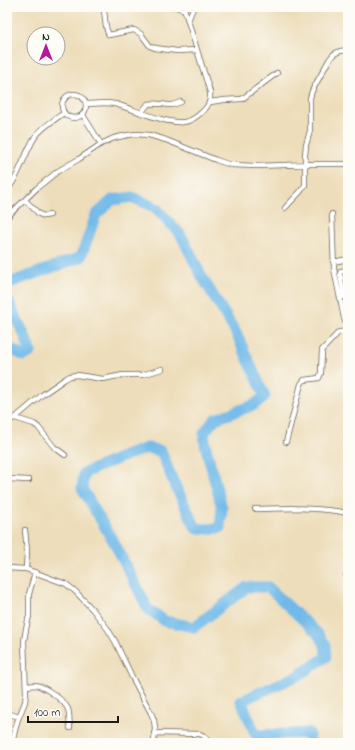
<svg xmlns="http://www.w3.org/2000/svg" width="355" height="750" viewBox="0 0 355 750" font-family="'Indie Flower',sans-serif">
<rect width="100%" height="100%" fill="#fdfcf7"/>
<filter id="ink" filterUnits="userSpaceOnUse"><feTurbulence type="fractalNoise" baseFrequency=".025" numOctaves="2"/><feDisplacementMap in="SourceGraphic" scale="8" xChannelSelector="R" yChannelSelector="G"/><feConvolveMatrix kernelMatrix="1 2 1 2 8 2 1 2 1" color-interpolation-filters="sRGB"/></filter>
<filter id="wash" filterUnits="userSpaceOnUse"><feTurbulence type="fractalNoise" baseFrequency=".012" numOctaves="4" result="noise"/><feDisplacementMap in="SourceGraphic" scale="16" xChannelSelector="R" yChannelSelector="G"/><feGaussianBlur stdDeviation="0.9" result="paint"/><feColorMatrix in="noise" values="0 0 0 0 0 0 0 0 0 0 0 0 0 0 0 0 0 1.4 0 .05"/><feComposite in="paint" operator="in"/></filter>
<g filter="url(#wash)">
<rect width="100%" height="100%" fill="#edddba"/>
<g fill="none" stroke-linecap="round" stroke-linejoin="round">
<path stroke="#70b9e8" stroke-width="11" d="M7 288 9 283 81 257 96 215 112 200 132 197 156 208 181 235 202 277 235 331 265 396 254 405 215 419 204 433 205 444 222 508 220 528 208 529 196 528 173 481 161 451 147 448 127 455 84 473 82 488 116 546 148 609 165 621 194 627 247 587H268L317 633 325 644 326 657 299 675 241 701 256 735 309 733 310 743
M7 299 24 334 31 352 24 356 7 347"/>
</g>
</g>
<g filter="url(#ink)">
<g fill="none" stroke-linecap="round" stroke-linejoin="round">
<defs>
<path id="minor" d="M103 7C106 16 104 27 109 35L128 31 134 30 141 34 150 46 155 48 177 51 197 50
M176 7 182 9 185 7
M188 21 191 13 194 7
M62 106a12 12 0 1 1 24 0a12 12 0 1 1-24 0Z
M210 102 224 100 242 99 277 73
M86 104 107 103 115 104C134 109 165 124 184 122 191 121 198 116 203 111 209 106 211 100 210 92L184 8
M141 113 148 104C156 102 163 105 172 105 175 104 178 103 181 102
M83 115 101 144
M7 190C19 178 25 152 35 137 42 127 54 120 64 113
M25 200 39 214 44 216 50 215
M285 208 300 192 305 185V155L306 145 310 131V98L312 91 329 60 334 54 340 51 348 50
M332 214 334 269 344 318 348 330
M7 217 37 188 58 171 79 159 101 144 114 138 128 135 136 134 149 135 166 140 216 160 231 165 257 166 312 164H348
M333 262 348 259
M340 298 344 297V296L340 273 341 271 348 270
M15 418 34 424 38 427 54 447 65 455
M7 421 15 418 42 395 65 379 70 376 77 375 103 379 123 375H142L162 369
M286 442 301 384 304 380 319 378 321 373 322 350C324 348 338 333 339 332 341 332 344 332 346 331L347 329
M7 479 29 480
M255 509C286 508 317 507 348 513
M25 530 27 551 26 569
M7 568 26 569 66 584 75 591 93 610 107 628 115 641 132 677 151 713 154 720 155 728 154 743
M346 575H348
M26 686C30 686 32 685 36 685 45 687 64 700 68 709 70 715 69 722 70 728
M7 713 19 717
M154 733 200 734C205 736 207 738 209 743
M12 743 17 722 25 702 26 694 24 641 26 629 29 616V594L35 572"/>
</defs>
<use href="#minor" stroke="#656053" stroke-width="6"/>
<use href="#minor" stroke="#fff" stroke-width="4.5"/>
</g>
</g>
<rect width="355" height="750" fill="none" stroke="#fdfcf7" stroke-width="24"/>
<g transform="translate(46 46)"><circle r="19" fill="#fdfcf7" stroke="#a3a29f"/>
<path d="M0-3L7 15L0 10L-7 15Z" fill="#b5179e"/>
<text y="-6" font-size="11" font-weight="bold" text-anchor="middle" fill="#1c1c1c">N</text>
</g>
<path d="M28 716v6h90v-6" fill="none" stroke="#1c1c1c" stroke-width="2"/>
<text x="34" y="716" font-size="12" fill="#1c1c1c" stroke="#fdfcf7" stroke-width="3" paint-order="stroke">100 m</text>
</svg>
